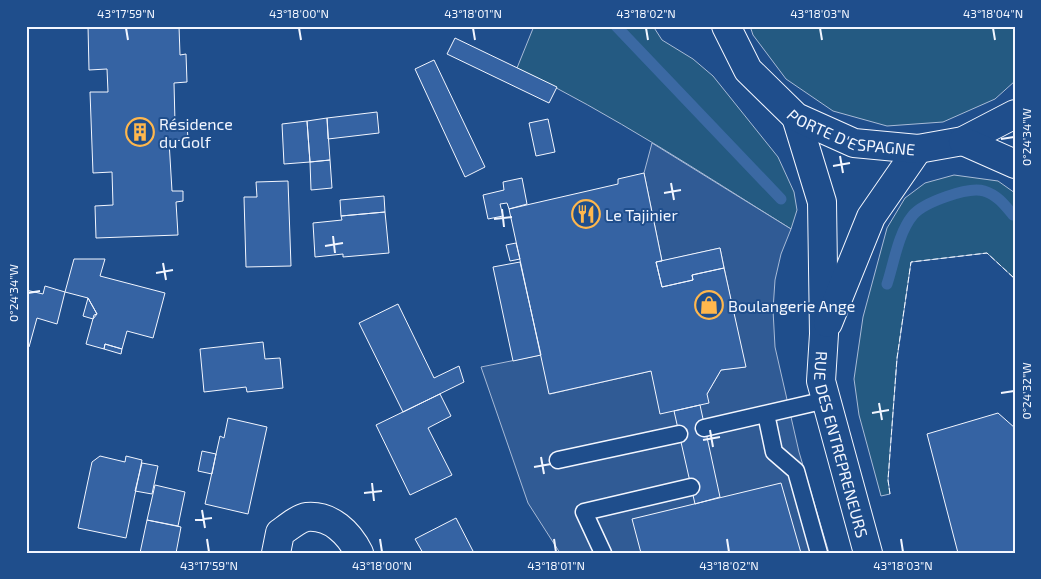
<svg xmlns="http://www.w3.org/2000/svg" width="1041" height="579" viewBox="0 0 1041 579" font-family="'Exo 2',sans-serif">
<rect width="100%" height="100%" fill="#1f4e8c"/>
<path fill="#245a82" stroke="#a8bbd7" d="M534 26H653L662 40 693 59 713 76 778 157 794 192 797 210 791 229C701 173 612 114 517 68Z
M750 26H1015V81L995 99 943 122 887 126 833 111 786 79 753 35Z
M954 175 998 181 1015 193V279L987 253 911 262 897 359 888 480 890 494 881 496 859 415 854 379 863 317 887 228 905 198 925 183Z"/>
<path fill="#305b95" stroke="#a8bbd7" d="M652 143 791 229 781 254 775 280 773 310 775 347 799 452 829 553H560L528 503 481 367 541 355 550 394 651 371 707 394 721 370 745 367 720 248 662 261 644 173Z"/>
<g fill="none" stroke-linecap="round" stroke-linejoin="round">
<path stroke="#3b69a3" stroke-width="11" d="M616 26 781 199
M887 284C894 263 898 233 913 215 923 203 968 186 984 191 997 195 1004 204 1013 215"/>
</g>
<path fill="#3563a3" stroke="#f2f6ff" d="M88 26H179L180 55 186 54 187 82 174 83 175 123H187L188 140 169 141 172 191H183V201L176 202 178 235 96 238 95 206 113 205 112 172 93 173 90 92H108L107 69 89 70Z
M455 38 557 87 549 103 447 54Z
M434 60 485 167 465 177 415 69Z
M377 112 379 133 328 139 327 118Z
M327 118 330 160 310 162 307 121Z
M548 119 555 152 536 156 529 123Z
M307 121 310 162 284 164 282 124Z
M330 160 332 188 311 190 310 162Z
M644 173 662 261 656 262 662 287 693 280 692 275 724 268 746 367 721 370 707 394 709 403 660 414 651 371 549 394 509 209 618 184V179Z
M522 178 527 204 509 209 507 203 500 204 503 216 488 219 483 195 504 190 503 182Z
M288 181 291 266 246 267 244 197H257L256 182Z
M384 196 385 212 341 216 340 200Z
M385 212 389 253 343 257V254L315 257 313 223 342 220 341 216Z
M516 243 520 259 510 261 506 245Z
M720 248 724 268 692 275 693 280 662 287 656 262Z
M74 259H105L100 276 165 293 153 338 127 331 122 349 105 344 104 349 86 344 94 315 97 314 88 298 65 292Z
M520 262 541 355 513 361 493 267Z
M45 286 65 292 57 324 37 318 29 347 26 346V290L43 294Z
M88 298 97 314 93 319 83 316Z
M398 304 434 378 459 366 464 382 403 412 359 323Z
M263 342 265 359 280 358 283 388 247 392 246 387 204 392 200 349Z
M105 344 122 349 121 354 104 349Z
M440 394 451 416 428 428 452 475 410 495 376 425Z
M700 405 720 497 695 504 674 411Z
M998 413 1015 428V553H958L927 434Z
M228 418 267 427 248 514 205 504 220 436 224 438Z
M202 451 216 454 212 474 198 471Z
M100 456 125 462 126 456 142 460 126 538 78 528 92 462Z
M142 463 158 466 152 494 135 491Z
M781 483 801 553H641L632 519Z
M155 485 185 492 178 526 147 520Z
M456 518 474 553H423L415 539Z
M147 520 181 527 176 553H140Z"/>
<g fill="none" stroke-linecap="round" stroke-linejoin="round">
<defs>
<path id="service" d="M766 414 774 452 796 471 819 553
M704 428 826 400
M558 460 679 434
M603 553 584 512 691 487"/>
<g id="minor">
<path id="s1" d="M796 117 822 202 824 334 821 381 868 553"/>
<path d="M828 323 871 217 918 149"/>
<path d="M276 553 280 533C287 528 299 518 307 517 331 515 349 533 359 553"/>
</g>
<g id="primary">
<path id="s2" d="M726 26 748 70 796 117 854 143 918 149 963 141 1015 114"/>
<path d="M963 141 1015 164"/>
</g>
</defs>
<use href="#service" stroke="#f2f6ff" stroke-width="19"/>
<use href="#minor" stroke="#f2f6ff" stroke-width="30"/>
<use href="#primary" stroke="#f2f6ff" stroke-width="30"/>
<use href="#service" stroke="#1f4e8c" stroke-width="16"/>
<use href="#minor" stroke="#1f4e8c" stroke-width="28"/>
<use href="#primary" stroke="#1f4e8c" stroke-width="28"/>
<path stroke="#f2f6ff" stroke-width="1" stroke-dasharray="6 2.5" stroke-linecap="butt" d="M890 494 888 480 897 358 911 262 987 253 1015 279"/>
</g>
<path fill="none" stroke="#f2f6ff" stroke-width="2" d="M126 28 128 40M299 28 301 40M473 28 475 40M646 28 648 40M820 28 822 40M993 28 995 40M1001 139 1014 137M840 156 843 173M833 166 850 163M671 183 674 200M664 193 681 190M502 209 504 227M494 219 512 217M333 236 335 253M325 246 343 243M163 263 166 280M156 273 173 270M28 293 40 291M1001 393 1014 391M879 403 882 420M872 413 889 410M710 430 713 447M703 440 720 437M541 457 544 474M534 467 551 464M372 483 374 501M364 493 382 491M202 510 205 528M195 520 212 518M207 539 209 552M380 539 382 552M554 539 556 552M727 539 729 552M901 539 903 552"/>
<defs>
<symbol id="building-ring" viewBox="-11 -11 22 22"><circle r="9.5" fill="#1f4e8c" stroke="#ffb74d" stroke-width="1.5"/><path d="M-4-6H4V6H1V3H-1V6H-4ZM-2.5-4.3h1.7v1.8h-1.7ZM.8-4.3h1.7v1.8H.8ZM-2.5-1h1.7V.8h-1.7ZM.8-1h1.7V.8H.8Z" fill="#ffb74d"/></symbol>
<symbol id="restaurant-ring" viewBox="-11 -11 22 22"><circle r="9.5" fill="#1f4e8c" stroke="#ffb74d" stroke-width="1.5"/><path d="M-5-6h1v4h1v-4h1v4h1v-4h1v5L-1.5 .5V6h-2V.5L-5-1ZM5-6V6H3V1.5H1.5Q1.5-4 5-6Z" fill="#ffb74d"/></symbol>
<symbol id="shop-ring" viewBox="-11 -11 22 22"><circle r="9.5" fill="#1f4e8c" stroke="#ffb74d" stroke-width="1.5"/><path d="M-5-2.5h2.3a2.7 3.5 0 0 1 5.4 0H5L5.5 6h-11ZM-1.5-2.5h3a1.5 2.3 0 0 0-3 0Z" fill="#ffb74d"/></symbol>
</defs>
<g fill-rule="evenodd">
<use href="#building-ring" x="124" y="116" width="32" height="32"/>
<use href="#restaurant-ring" x="570" y="198" width="32" height="32"/>
<use href="#shop-ring" x="693" y="289" width="32" height="32"/>
</g>
<g text-anchor="middle" dominant-baseline="central" stroke-width="4" stroke-linejoin="round" paint-order="stroke">
<g font-size="16" fill="#f2f6ff" stroke="#1f4e8c" text-anchor="start">
<text x="159" y="123">Résidence<tspan x="159" dy="18">du Golf</tspan></text>
<text x="605" y="214">Le Tajinier</text>
<text x="728" y="305">Boulangerie Ange</text>
</g>
<g font-size="16" fill="#f2f6ff" stroke="#1f4e8c">
<text stroke="none"><textPath href="#s2" startOffset="175">PORTE D'ESPAGNE</textPath></text>
<text stroke="none"><textPath href="#s1" startOffset="334">RUE DES ENTREPRENEURS</textPath></text>
</g>
</g>
<rect width="1041" height="579" fill="none" stroke="#1f4e8c" stroke-width="55"/>
<rect x="28" y="28" width="986" height="524" fill="none" stroke="#f2f6ff" stroke-width="2"/>
<g font-size="12" text-anchor="middle" fill="#f2f6ff">
<text x="126" y="18">43°17'59"N</text>
<text x="299" y="18">43°18'00"N</text>
<text x="473" y="18">43°18'01"N</text>
<text x="646" y="18">43°18'02"N</text>
<text x="820" y="18">43°18'03"N</text>
<text x="993" y="18">43°18'04"N</text>
<text transform="translate(1027 137) rotate(-90)" y="4">0°24'34"W</text>
<text transform="translate(14 293) rotate(-90)" y="4">0°24'34"W</text>
<text transform="translate(1027 391) rotate(-90)" y="4">0°24'32"W</text>
<text x="209" y="570">43°17'59"N</text>
<text x="382" y="570">43°18'00"N</text>
<text x="556" y="570">43°18'01"N</text>
<text x="729" y="570">43°18'02"N</text>
<text x="903" y="570">43°18'03"N</text>
</g>
</svg>
